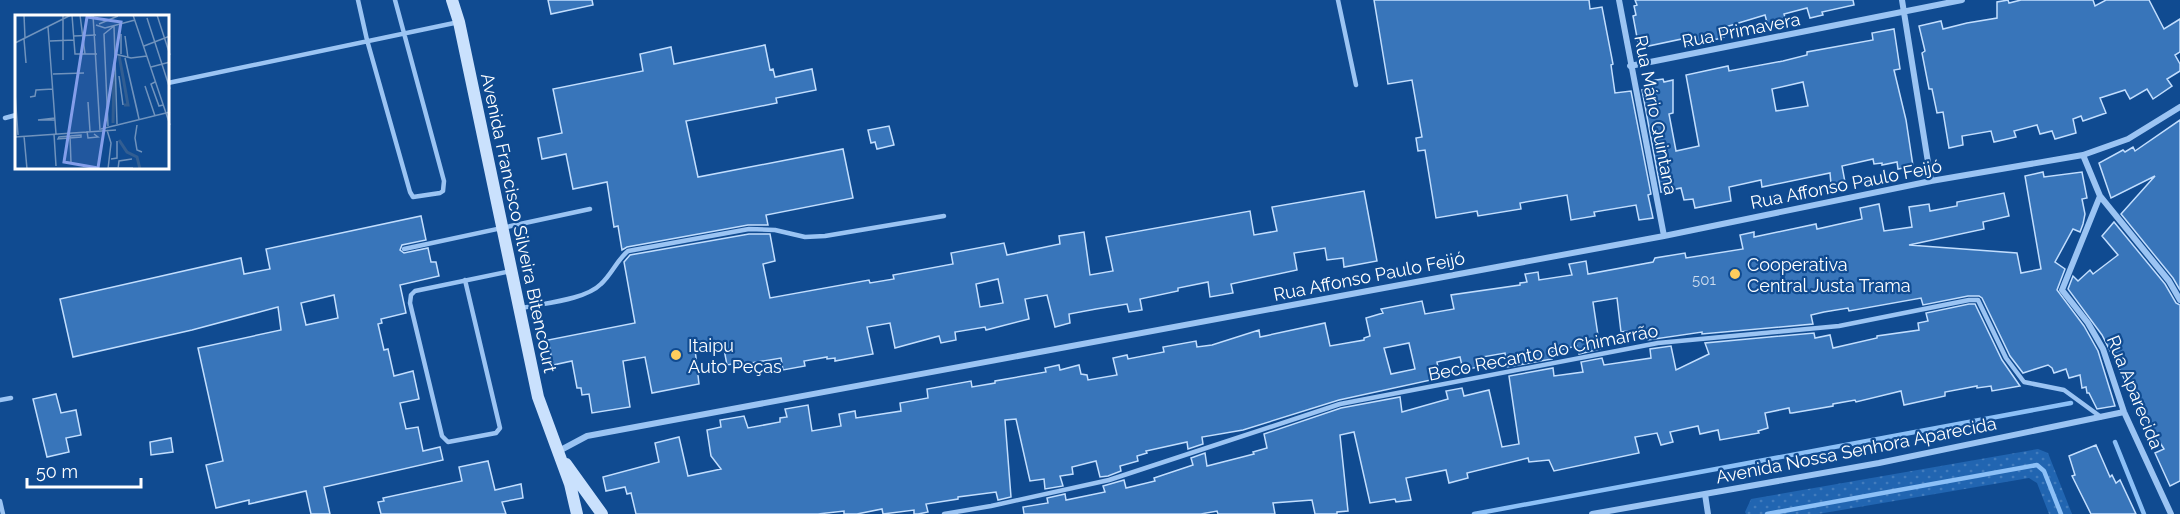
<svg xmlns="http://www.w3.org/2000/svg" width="2180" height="514" viewBox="0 0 2180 514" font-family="Raleway,sans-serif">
<defs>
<pattern id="grass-dots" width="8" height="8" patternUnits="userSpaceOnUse" patternTransform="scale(1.5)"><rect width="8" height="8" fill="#2165b1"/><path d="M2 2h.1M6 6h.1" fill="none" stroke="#427cbd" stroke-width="1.8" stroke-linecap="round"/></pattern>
</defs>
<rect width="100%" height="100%" fill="#104b91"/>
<path fill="url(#grass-dots)" d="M2038 449 2048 453 2072 514H2049L2037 483 2029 478 1818 514H1746L1745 512 1751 499Z"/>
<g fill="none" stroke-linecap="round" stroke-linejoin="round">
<path stroke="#8cc0f7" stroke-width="4.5" d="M2115 442 2144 514
M1474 514 2071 403
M1767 514 2037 465 2044 471 2061 514"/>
</g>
<path fill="#3875ba" stroke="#c2defe" stroke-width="1.5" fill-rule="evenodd" d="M548 0H592L593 5 551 14Z
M1374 0H1589L1590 9 1602 7 1613 64 1611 65 1615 93 1631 91 1651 194 1648 195 1653 218 1639 220 1636 205 1594 212 1595 216 1571 220 1567 195 1520 203 1521 209 1478 216 1477 211 1436 218 1425 150 1418 151 1416 138 1422 137 1412 80 1388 84Z
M1635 0H1853L1854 5 1822 12 1823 15 1810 18 1807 8 1784 14 1786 21 1768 26 1765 15 1722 28 1724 37 1722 38 1684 46 1682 39 1639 48 1633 16 1636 15 1634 6 1637 5Z
M2008 0 2009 3 2021 0H2093L2095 6 2106 0H2149L2164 29 2180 19V52L2175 55 2180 64V71L2167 79 2172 86 2153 99 2147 89 2130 99 2125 90 2100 98 2106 113 2083 121 2081 116 2073 119 2076 133 2055 139 2052 131 2040 134 2037 125 2014 131 2016 137 1994 142 1991 131 1962 136 1963 145 1949 148 1943 112 1937 113 1932 89H1929L1922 53 1925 51 1919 26 1941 21 1943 29 1967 23 1997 18V2Z
M1894 29 1900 69 1894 70 1906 120 1913 166 1898 169 1897 162 1882 165V163L1874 164 1873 159 1842 166 1845 182 1831 184 1830 173 1762 187 1761 180 1729 187 1731 201 1695 208 1693 199 1684 200 1681 188 1661 192 1642 90 1649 89V81L1663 79 1664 82 1673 80V113L1669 114 1676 151 1699 146 1686 75 1728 66 1729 71 1783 61 1807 55V52L1873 40 1872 33ZM1803 82 1808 106 1776 111 1772 89Z
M765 45 770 70 773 69 775 77 812 69 816 90 776 98 777 103 686 121 698 177 843 149 853 198 766 215 768 225H748L627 247 622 250 618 226 614 227 607 182 573 189 566 154 542 159 538 138 562 133 553 89 643 71 640 54 671 47 674 64Z
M2180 120V290L2173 278 2121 214 2155 176 2111 198 2099 163 2123 150 2125 152 2133 147 2135 151Z
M889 126 894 145 877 149 875 142 871 143 868 130Z
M2043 172 2044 177 2082 172 2087 198 2082 199 2085 214 2083 224 2080 232 2073 229 2055 262 2065 269 2057 290 2084 326 2098 351 2115 406 2097 409 2089 393H2087L2086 387 2082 388 2080 375 2069 378 2066 369 2054 373 2052 368 2048 365 2023 373 2010 356 1982 298 1979 296H1968L1923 305 1921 298 1849 311 1848 308 1824 312 1811 315 1813 324 1702 334V332L1648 340 1647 332 1628 335 1627 331 1621 332 1617 298 1593 302 1600 349 1579 354 1577 346 1550 352 1552 359 1507 367 1505 353 1482 357 1484 366 1463 370 1460 357 1437 362 1440 378 1339 400 1243 430 1202 437 1203 444 1188 449 1187 442 1146 451 1147 453 1137 456 1138 461 1120 466 1121 471 1108 476 1100 477 1096 461 1072 467 1073 474 1060 476 1063 486 1045 489 1044 479 1030 481 1016 419 1005 420 1011 497 998 500 996 492 958 497V499L926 504 928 512 918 514H914V510L883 514 882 509 857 514H844V511L818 514H636L631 493 627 494 625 487 606 491 603 477 659 462 655 443 679 437 688 476 721 469 711 456 707 430 721 427 720 420 744 416 748 428 780 422V418L787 417 785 409 808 405 812 431 841 426 839 414 855 411 856 418 901 411 900 403 928 398 927 389 971 381 972 387 995 383V381L1046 372 1045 368 1059 365 1060 370 1079 365 1081 374 1087 375 1088 380 1117 375 1113 358 1127 355 1128 359 1164 352 1163 347 1196 341 1197 347 1212 345 1259 330 1260 337 1325 323 1330 346 1364 340V338L1370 336 1366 318 1383 313 1381 309 1422 301 1425 314 1454 309 1451 295 1520 285V283L1527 282 1525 274 1538 272 1539 280 1572 275 1569 264 1586 261 1588 274 1653 262 1655 258 1685 253 1686 258 1743 249 1740 235 1754 232V237L1816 224 1817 229 1862 219 1860 208 1879 204 1884 231 1912 227 1909 207 1929 204 1930 211 1957 206V202L2004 193 2009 216 1983 222 1984 229 1909 245 2017 253 2021 273 2041 269 2025 176ZM1409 343 1415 369 1391 374 1384 348Z
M1364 191 1377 261 1344 267 1343 258 1327 260 1325 248 1294 253 1297 270 1231 284 1233 293 1210 297 1208 282 1178 288V291L1140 299 1142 310 1129 312 1127 304 1096 309 1069 314 1070 323 1055 327 1047 295 1025 299 1029 319 986 330 985 327 955 332 956 340 941 343 939 336 895 348 890 323 867 327 873 354 835 361V358L827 359V357L804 361 805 366 783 370 781 358 739 365V363L727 365 723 344 695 349 699 384 652 393 645 357 623 361 630 407 592 413 589 394 582 395 581 388H577L572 361 553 365 548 340 635 323 624 262 630 255 749 234H770L775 261 763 264 770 298 869 280 870 283 894 279 893 275 953 264 951 253 1004 243 1007 255 1060 244 1059 236 1084 232 1090 275 1113 271 1106 237 1250 211 1254 235 1277 231 1272 207ZM998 279 1003 303 980 307 976 284Z
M421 216 426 240 402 245 400 250 404 253 428 248 431 262H436L439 276 400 285 406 313 381 319 382 323 378 324 384 350 388 349 394 376 413 371 419 399 400 403 406 429 418 427 423 451 440 447 443 460 324 487 330 514H311L306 491 249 504V500L216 508 206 465 223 461 198 348 281 330 278 307 192 330 73 357 60 299 241 258 244 274 270 269 266 249ZM334 295 338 318 306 325 301 303Z
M2114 222 2165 284 2176 303 2180 305V481L2170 486 2155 453 2164 449 2141 412 2102 335 2068 289 2073 276 2078 281 2090 270 2093 274 2118 255 2102 236Z
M1969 304H1975L2002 360 2020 386 1992 391 1991 386 1977 388V386L1945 392V396L1904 405 1901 391 1856 402 1855 400 1833 404V406L1792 413H1790L1789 408 1765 413 1768 428 1758 431 1759 433 1720 440 1718 430 1700 434 1698 426 1670 432 1673 442 1661 445 1657 433 1635 437 1639 453 1554 471 1549 460 1529 462 1528 458 1467 473 1468 478 1449 483 1446 470 1406 478 1411 500 1396 502 1395 499 1370 503 1354 432 1340 435 1348 511 1337 512V514H1315L1312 500 1273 503 1275 514H1218L1217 511 1201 514H1024L1023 507 1048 503 1047 498 1065 494 1066 500 1105 492 1103 486 1124 480 1126 488 1155 481 1154 478 1193 465 1191 458 1205 453 1207 466 1254 454 1253 452 1267 448 1264 434 1341 408 1400 397 1402 412 1448 399 1446 391 1462 388 1464 396 1489 390 1502 447 1519 444 1509 376 1553 368 1554 376 1583 372 1581 362 1602 358 1604 365 1651 358 1650 349 1671 346 1676 370 1709 354 1705 343 1814 333 1815 338 1830 335 1833 348 1877 338V336L1919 330 1918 323 1928 321 1926 313Z
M56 394 61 413 76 410 81 435 66 438 69 452 47 457 33 399Z
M171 438 173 452 151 455 150 442Z
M2096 445 2110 477 2112 475 2116 483 2120 480 2136 514H2091L2072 476 2075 475 2069 456Z
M488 461 495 490 521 484 523 498 502 502 506 514H381L378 502 384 501 383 498 462 481 459 467Z"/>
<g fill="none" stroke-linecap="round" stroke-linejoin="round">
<path stroke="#9bc4f3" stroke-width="4.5" d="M358 0 367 40 410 192 413 197 440 193 443 191 444 181 395 0
M1338 0 1356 85
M168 83 459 22
M5 118 16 115
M404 249 590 209
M465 280 500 428 496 433 448 442 442 436 410 303 411 295 415 291 511 271
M522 308C544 303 585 300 601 284 612 274 617 260 628 251L749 229 775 230 805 237 825 236 944 216
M0 400 11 398
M0 501 3 514
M944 514 991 506 1109 480 1340 404 1658 343 1839 326 1969 300H1978L2006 358 2024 382 2064 390 2101 417"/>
<path stroke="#9bc4f3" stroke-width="6" d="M1619 0 1664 236
M1902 0 1931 181
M1630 66 1962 0
M2083 155 2100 196 2062 290 2088 323 2103 349 2124 412 2171 514
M2100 196 2169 281 2180 300
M557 452 587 436 1664 236 1931 181 2083 155 2128 139 2180 107
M1705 494 1708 514
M1592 514 1879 463 2124 412"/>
<path stroke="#cae1fd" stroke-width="12" d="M452 0 459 22 538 397 570 484 577 514
M566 464 602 514"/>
</g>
<g fill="#ffcd5d" stroke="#104b91" stroke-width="2">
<circle cx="1735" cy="274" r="6"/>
<circle cx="676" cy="355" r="6"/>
</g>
<g text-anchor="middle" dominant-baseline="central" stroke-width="4.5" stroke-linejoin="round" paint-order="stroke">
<g font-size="15" fill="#cddcee">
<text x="1704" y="280">501</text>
</g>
<g font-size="18" fill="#fff" stroke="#104b91">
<text transform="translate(1741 30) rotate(-11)">Rua Primavera</text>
<text transform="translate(1656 115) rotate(79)">Rua Mário Quintana</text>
<text transform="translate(1846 184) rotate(-11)">Rua Affonso Paulo Feijó</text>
<text transform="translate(519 223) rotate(78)">Avenida Francisco Silveira Bitencourt</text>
<text transform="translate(1369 276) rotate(-11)">Rua Affonso Paulo Feijó</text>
<text transform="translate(1543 352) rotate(-11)">Beco Recanto do Chimarrão</text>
<text transform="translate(2135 392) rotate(68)">Rua Aparecida</text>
<text transform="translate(1856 450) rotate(-11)">Avenida Nossa Senhora Aparecida</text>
</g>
<g font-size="18" fill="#fff" stroke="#104b91" text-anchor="start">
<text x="1747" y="264">Cooperativa<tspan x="1747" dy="21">Central Justa Trama</tspan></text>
<text x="688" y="345">Itaipu<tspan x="688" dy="21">Auto Peças</tspan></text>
</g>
</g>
<g transform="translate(15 15)">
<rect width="154" height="154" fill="#104b91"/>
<path fill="none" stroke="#325e92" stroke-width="3" d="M104 40 113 90H109M98 108 99 58M104 125 112 137 122 142 125 154"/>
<path fill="none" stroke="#7093bd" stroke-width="1.5" d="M9 0 10 23M57 0 60 39H82M65 0 70 39M78 0 85 115M118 0 155 110M142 0 155 40M48 1V45M132 3 155 74M84 9 103 1M81 10 90 13 120 5M99 11 102 109M33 12 41 119M106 19V39M59 21 81 20M110 21 113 43M9 24 11 48M35 26 59 25M0 28 56 0M129 31 155 21M100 39 116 43 132 41M136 52 155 47M38 59 69 58M104 61 108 90M140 67 136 69 144 91 148 90M130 71 140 101M0 78 3 120M15 82 20 81 21 75 38 74M73 87 75 116M123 99 110 43 124 104M40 103 23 105H40M122 110 120 123 122 135 127 137M93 111 89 19 99 11M86 114 155 97M92 115 96 128 93 154M72 116 73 123 83 122 79 119M39 119 41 151M66 120V122L43 124 44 122ZM9 121 12 154M55 121 56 148M0 122 101 115M96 144 102 143V126M94 153H118M103 154 104 146 117 144"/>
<path fill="#839eea" fill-opacity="0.15" stroke="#839eea" stroke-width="3" d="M72 2 106 7 83 153 49 147Z"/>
<rect width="154" height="154" fill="none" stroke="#fff" stroke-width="3"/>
</g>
<path d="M27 478v9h114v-9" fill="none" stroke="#ffffff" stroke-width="3"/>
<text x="36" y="478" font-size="18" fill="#ffffff" stroke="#104b91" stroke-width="4.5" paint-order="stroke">50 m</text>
</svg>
